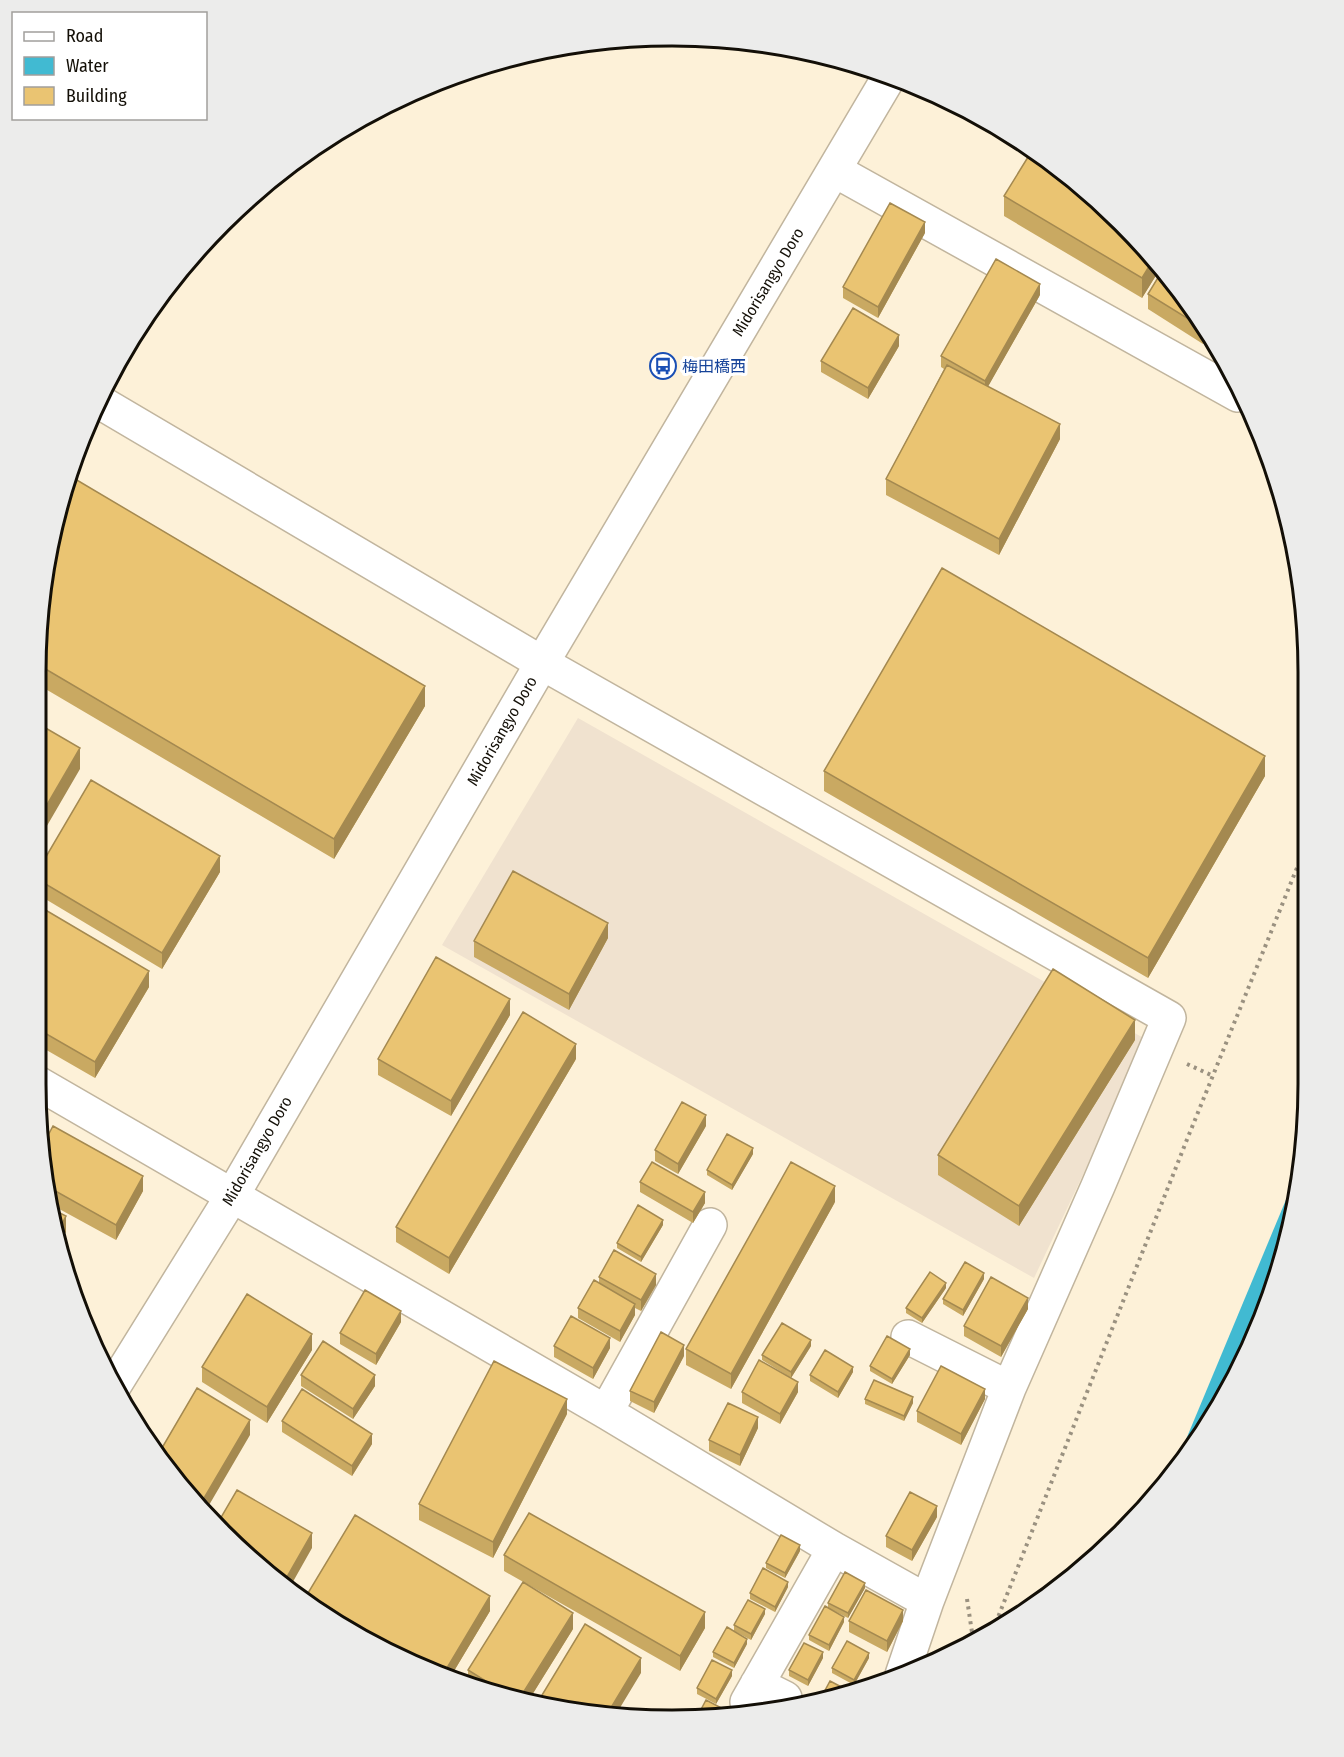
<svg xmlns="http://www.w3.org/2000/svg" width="1344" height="1757" viewBox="0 0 1344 1757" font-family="'Fira Sans Condensed','Noto Sans JP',sans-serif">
<rect width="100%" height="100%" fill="#fdf1d8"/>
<path fill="#f0e2cf" d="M578 718 1147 1040 1034 1278 442 945Z"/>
<path fill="#41bad2" d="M1303 1159V1168L1260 1328 1201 1438 1172 1473Z"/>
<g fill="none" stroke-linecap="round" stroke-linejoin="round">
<defs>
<path id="minor" d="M834 170 1238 395
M98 401 542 663 1169 1018 1098 1186 1009 1388 927 1601 902 1675
M36 1082 606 1412 834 1549 927 1601
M908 1337 1009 1388
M114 1386 232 1196 542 663 889 77
M606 1412 710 1225
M757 1684 785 1698
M747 1702 834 1549"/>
</defs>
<use href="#minor" stroke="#c1b59e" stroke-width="36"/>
<path stroke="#9a9180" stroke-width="4" stroke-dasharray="3 4.5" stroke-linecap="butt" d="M1187 1064 1213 1076
M967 1599 973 1639
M993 1630 1186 1142 1303 853"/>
<use href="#minor" stroke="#fff" stroke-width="33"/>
</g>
<path fill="#c9a962" d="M1004 196 1122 223 1160 269 1142 298 1004 216Z
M925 233 878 318 843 298V287Z
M1162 271 1209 335 1203 344 1148 309V294Z
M1040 295 988 386 1060 439 999 555 886 495V479L944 369 941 367V356Z
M899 346 868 399 821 372V361Z
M37 631 425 706 334 859 37 684Z
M824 771 1265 776 1148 978 824 791Z
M37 872H220L162 969 37 894Z
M37 905 149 987 95 1078 36 1044Z
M608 938 569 1010 474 957V941Z
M510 1015 451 1116 378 1075V1059Z
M1135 1040 1019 1226 938 1175V1155Z
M576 1059 449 1274 396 1242V1227Z
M41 1126 46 1139 143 1191 116 1240 52 1205Z
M706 1126 678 1174 655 1161V1150Z
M753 1154 732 1190 707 1175V1170Z
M640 1182 705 1203 693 1223 640 1192Z
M835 1202 731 1389 686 1365V1349Z
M663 1225 641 1262 617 1248V1243Z
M599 1277 656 1285 641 1311 635 1308V1315L620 1342 578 1318V1308L599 1284Z
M984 1279 963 1316 943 1304V1299Z
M946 1288 922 1323 906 1313V1308Z
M1028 1309 1001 1357 964 1336V1326Z
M401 1322 376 1365 340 1344V1333Z
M554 1346 610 1348 593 1379 554 1357Z
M811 1346 791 1378 762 1360V1355Z
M312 1350 267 1423 202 1382V1367Z
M910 1355 892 1384 870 1371V1366Z
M684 1356 654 1413 630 1401V1391Z
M853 1372 838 1398 810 1381V1375Z
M301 1375 375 1386 353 1419 301 1386Z
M742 1392H798L780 1424 742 1403Z
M865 1399 913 1403 904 1421 865 1404Z
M985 1399 961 1445 917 1422V1411Z
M567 1414 493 1558 419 1520V1504Z
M282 1421 372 1444 352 1476 282 1432Z
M758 1428 740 1466 709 1451V1440Z
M937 1517 912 1561 886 1547V1536Z
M800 1551 785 1578 766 1568V1563Z
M504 1555 705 1628 680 1671 504 1571Z
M788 1587 775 1612 750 1599V1593Z
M865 1588 848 1618 828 1608V1603Z
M305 1598 490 1611 451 1676 354 1636Z
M765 1614 751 1640 734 1631V1625Z
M849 1621H903L887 1652 849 1632Z
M844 1622 829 1651 809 1640V1635Z
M573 1629 527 1703 508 1699 468 1683V1670Z
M747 1644 734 1668 713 1657V1652Z
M823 1658 808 1686 789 1676V1670Z
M869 1658 854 1685 832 1673V1668Z
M732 1676 716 1704 697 1694V1688Z"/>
<path fill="#a48950" d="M925 222V233L878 318V307Z
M1153 260 1160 269 1142 298V278Z
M1040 284V295L985 392V381Z
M1204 326 1209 335 1203 344V328Z
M899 335V346L868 399V388Z
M1060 424V439L999 555V539Z
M425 686V706L334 859V839Z
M80 748V769L37 843V822Z
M1265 756V776L1148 978V958Z
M220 856V872L162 969V953Z
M608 923V938L569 1010V994Z
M149 971V987L95 1078V1062Z
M510 999V1015L451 1116V1101Z
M1135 1020V1040L1019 1226V1206Z
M576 1044V1059L449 1274V1258Z
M706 1115V1126L678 1174V1164Z
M46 1129V1139L44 1143 43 1135Z
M753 1148V1154L732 1190V1185Z
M143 1176V1191L116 1240V1225Z
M835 1186V1202L731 1389V1374Z
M705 1192V1203L693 1223V1212Z
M66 1216V1232L57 1248 56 1235Z
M663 1220V1225L641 1262V1257Z
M984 1273V1279L963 1316V1310Z
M656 1274V1285L641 1311V1300Z
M946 1283V1288L922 1323V1318Z
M1028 1298V1309L1001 1357V1346Z
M635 1304V1315L620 1342V1331Z
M401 1311V1322L376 1365V1354Z
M312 1334V1350L267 1423V1407Z
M610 1338V1348L593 1379V1368Z
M811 1340V1346L791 1378V1372Z
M684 1345V1356L654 1413V1402Z
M910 1349V1355L892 1384V1379Z
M853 1367V1372L838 1398V1392Z
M375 1375V1386L353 1419V1409Z
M798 1382V1392L780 1424V1414Z
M985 1389V1399L961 1445V1434Z
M913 1397V1403L904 1421V1416Z
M567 1399V1414L493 1558V1542Z
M758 1417V1428L740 1466V1455Z
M250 1420V1435L205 1512 200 1505Z
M372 1434V1444L352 1476V1466Z
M937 1506V1517L912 1561V1550Z
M312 1533V1548L290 1587 284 1582Z
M800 1545V1551L785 1578V1573Z
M788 1582V1587L775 1612V1607Z
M865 1583V1588L848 1618V1613Z
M490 1596V1611L451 1676 444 1673Z
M765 1609V1614L751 1640V1634Z
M903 1610V1621L887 1652V1641Z
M705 1612V1628L680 1671V1656Z
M573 1613V1629L527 1703 518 1702Z
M844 1617V1622L829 1651V1645Z
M747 1639V1644L734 1668V1663Z
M823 1652V1658L808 1686V1680Z
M869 1653V1658L854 1685V1680Z
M641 1658V1673L615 1716H606Z
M732 1670V1676L716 1704V1699Z"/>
<path fill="#eac472" stroke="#a48950" stroke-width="1.5" d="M1033 149 1122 223 1153 260 1142 278 1004 196Z
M890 203 925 222 878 307 843 287Z
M996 259 1040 284 985 381 941 356Z
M1162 271 1201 319 1204 326 1203 328 1148 294Z
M853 308 899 335 868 388 821 361Z
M947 365 1060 424 999 539 886 479Z
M70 476 425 686 334 839 37 664V631L58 507Z
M942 568 1265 756 1148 958 824 771Z
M37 723 80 748 37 822Z
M91 780 220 856 162 953 37 879V872Z
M513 871 608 923 569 994 474 941Z
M37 905 149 971 95 1062 36 1028Z
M436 957 510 999 451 1101 378 1059Z
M1053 969 1135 1020 1019 1206 938 1155Z
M523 1012 576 1044 449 1258 396 1227Z
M682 1102 706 1115 678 1164 655 1150Z
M41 1126 46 1129 43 1135Z
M53 1126 143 1176 116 1225 50 1188 44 1143Z
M727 1134 753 1148 732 1185 707 1170Z
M652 1162 705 1192 693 1212 640 1182Z
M791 1162 835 1186 731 1374 686 1349Z
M638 1205 663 1220 641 1257 617 1243Z
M52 1209 66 1216 56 1235Z
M614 1250 656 1274 641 1300 599 1277Z
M965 1262 984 1273 963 1310 943 1299Z
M930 1272 946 1283 922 1318 906 1308Z
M991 1277 1028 1298 1001 1346 964 1326Z
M594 1280 635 1304 620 1331 578 1308Z
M365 1290 401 1311 376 1354 340 1333Z
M247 1294 312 1334 267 1407 202 1367Z
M571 1316 610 1338 593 1368 554 1346Z
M782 1323 811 1340 791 1372 762 1355Z
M661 1332 684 1345 654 1402 630 1391Z
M887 1336 910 1349 892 1379 870 1366Z
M323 1341 375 1375 353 1409 301 1375Z
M825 1350 853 1367 838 1392 810 1375Z
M759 1360 798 1382 780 1414 742 1392Z
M494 1361 567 1399 493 1542 419 1504Z
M941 1366 985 1389 961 1434 917 1411Z
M874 1380 913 1397 904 1416 865 1399Z
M197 1388 250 1420 200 1505 159 1453Z
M302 1389 372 1434 352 1466 282 1421Z
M728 1403 758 1417 740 1455 709 1440Z
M237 1490 312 1533 284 1582 223 1535 216 1526Z
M910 1492 937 1506 912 1550 886 1536Z
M529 1513 705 1612 680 1656 504 1555Z
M355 1515 490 1596 444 1673 401 1655 305 1598Z
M781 1535 800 1545 785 1573 766 1563Z
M763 1568 788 1582 775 1607 750 1593Z
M845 1572 865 1583 848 1613 828 1603Z
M523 1582 573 1613 518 1701 468 1670Z
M866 1590 903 1610 887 1641 849 1621Z
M748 1600 765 1609 751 1634 734 1625Z
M825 1606 844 1617 829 1645 809 1635Z
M585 1624 641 1658 606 1716H589L536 1705Z
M727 1627 747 1639 734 1663 713 1652Z
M847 1641 869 1653 854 1680 832 1668Z
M804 1643 823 1652 808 1680 789 1670Z
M712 1660 732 1670 716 1699 697 1688Z
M830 1681 851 1692 821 1698Z
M706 1700 733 1714 732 1716 713 1720 696 1719Z
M764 1705 770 1708 761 1710Z"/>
<defs>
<symbol id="bus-ring" viewBox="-11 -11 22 22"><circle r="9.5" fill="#fff" stroke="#1a4fb4" stroke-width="1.5"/><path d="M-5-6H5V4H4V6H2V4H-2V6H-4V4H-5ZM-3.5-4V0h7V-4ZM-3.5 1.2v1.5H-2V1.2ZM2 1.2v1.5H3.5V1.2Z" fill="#1a4fb4"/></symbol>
</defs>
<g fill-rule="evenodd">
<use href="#bus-ring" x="648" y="351" width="30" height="30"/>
</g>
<g text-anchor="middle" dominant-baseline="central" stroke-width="6" stroke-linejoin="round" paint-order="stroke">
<g font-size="16" fill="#130f07" stroke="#fff">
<text transform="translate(768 282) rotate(-59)">Midorisangyo Doro</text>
<text transform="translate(502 731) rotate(-60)">Midorisangyo Doro</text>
<text transform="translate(257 1151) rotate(-60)">Midorisangyo Doro</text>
</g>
<g font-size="16" fill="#164399" stroke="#fff" text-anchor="start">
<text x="682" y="366">梅田橋西</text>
</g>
</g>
<path d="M0 0H1344V1757H0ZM672 46H672A626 626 0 0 1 1298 672V1084A626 626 0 0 1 672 1710H672A626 626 0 0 1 46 1084V672A626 626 0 0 1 672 46Z" fill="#ececeb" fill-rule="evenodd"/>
<path fill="none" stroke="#130f07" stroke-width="3" d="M672 46H672A626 626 0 0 1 1298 672V1084A626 626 0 0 1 672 1710H672A626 626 0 0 1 46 1084V672A626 626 0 0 1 672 46Z"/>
<rect x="12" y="12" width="195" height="108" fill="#ffffff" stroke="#a19f9c" stroke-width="1.5"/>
<rect x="24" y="32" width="30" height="9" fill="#ffffff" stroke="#a19f9c" stroke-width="1.5"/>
<text x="66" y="42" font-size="18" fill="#130f07">Road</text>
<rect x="24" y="57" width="30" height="18" fill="#41bad2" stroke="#a19f9c" stroke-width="1.5"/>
<text x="66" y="72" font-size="18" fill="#130f07">Water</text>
<rect x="24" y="87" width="30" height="18" fill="#eac472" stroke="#a19f9c" stroke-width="1.5"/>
<text x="66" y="102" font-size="18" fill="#130f07">Building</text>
</svg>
